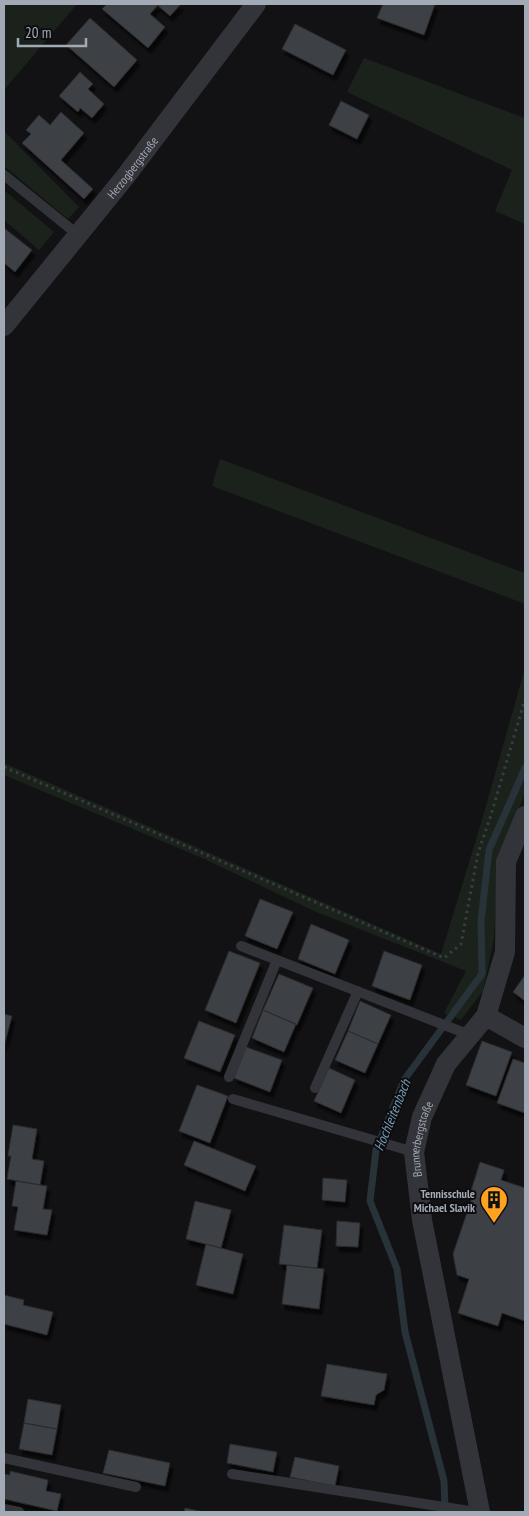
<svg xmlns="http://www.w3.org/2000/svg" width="529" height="1516" viewBox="0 0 529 1516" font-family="'PT Sans Narrow',sans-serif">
<defs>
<filter id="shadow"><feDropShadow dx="3" dy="5.5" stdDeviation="1" flood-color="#0009"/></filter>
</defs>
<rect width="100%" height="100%" fill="#121214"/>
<path fill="#1a221b" d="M4 4H77L4 90Z
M364 58 525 118V224L495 211 512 170 347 92Z
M4 131 79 207 68 219 4 166Z
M4 190 54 232 39 250 4 220Z
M220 459 525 573V604L212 486Z
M525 668V793L498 862 494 939 483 991 461 1020 444 1013 466 971 314 911 202 858 4 775V763L441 954 482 820Z"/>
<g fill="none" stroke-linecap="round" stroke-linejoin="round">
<path stroke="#283339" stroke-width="7" d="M445 1509 444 1481 405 1332 397 1269 370 1201 376 1150 404 1080 482 974 481 921 489 850 525 768"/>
</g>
<path fill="#3e4044" stroke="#2c2c30" filter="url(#shadow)" d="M107 4H156L158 5 150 14 165 27 148 48 102 9Z
M156 4H181L170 16Z
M383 4H435L424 35 377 18Z
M90 18 137 60 114 87 66 45Z
M295 24 346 50 333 75 282 49Z
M80 72 93 84 88 89 104 104 92 118 80 108 78 112 59 96Z
M341 101 369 115 357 139 329 125Z
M61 112 84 133 61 160 93 189 84 199 22 143 31 134 26 130 39 115 50 125Z
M4 228 32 250 15 272 4 263Z
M260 899 293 912 277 949 245 936Z
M311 924 349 940 335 974 298 959Z
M229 951 260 963 236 1023 205 1010Z
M384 951 422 965 410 1000 372 986Z
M279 974 313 988 297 1025 263 1010Z
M525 975V1001L513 992Z
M360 1001 391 1015 378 1044 348 1031Z
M263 1010 296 1024 284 1052 252 1038Z
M4 1014 12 1016 4 1046Z
M199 1021 235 1035 220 1072 184 1058Z
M348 1031 378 1044 365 1073 335 1060Z
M482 1041 512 1052 496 1096 466 1085Z
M246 1047 282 1060 270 1092 234 1078Z
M513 1059 525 1063V1113L497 1103Z
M329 1068 355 1080 341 1113 314 1101Z
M197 1085 228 1096 210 1143 179 1131Z
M13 1125 37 1129 32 1159 44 1161 40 1185 7 1179 11 1156H8Z
M194 1141 256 1166 245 1191 184 1165Z
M480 1162 504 1170 501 1180 525 1188V1321L502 1313 498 1326 458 1313 469 1279 457 1275 453 1254 473 1195 470 1194Z
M323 1178 347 1180 345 1202 322 1200Z
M16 1181 47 1186 43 1209 52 1210 47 1235 14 1230 18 1207 12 1206Z
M195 1201 231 1210 221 1248 186 1239Z
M337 1221 360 1223 358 1247 336 1246Z
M284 1225 322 1230 317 1268 279 1264Z
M206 1244 243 1254 233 1294 196 1285Z
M287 1265 324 1269 319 1309 282 1304Z
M4 1295 24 1300 23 1305 53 1312 47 1335 4 1324Z
M327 1364 387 1374 384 1390 376 1395 374 1405 321 1396Z
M28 1399 61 1405 57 1429 24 1423Z
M24 1423 57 1429 52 1455 19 1449Z
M230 1444 277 1452 273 1472 227 1463Z
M109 1450 170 1463 165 1486 103 1473Z
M295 1457 339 1466 335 1486 290 1477Z
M10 1471 48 1480 46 1491 61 1494 57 1511 4 1499V1474L10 1475Z
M185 1508 203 1512H184Z"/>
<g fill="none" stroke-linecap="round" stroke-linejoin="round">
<path stroke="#393c41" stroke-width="3" stroke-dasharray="2.5 4" stroke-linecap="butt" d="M4 767 444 958 461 944 478 853 491 815 525 699"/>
<path stroke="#333439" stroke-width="10" d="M4 175 77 234
M241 946 470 1035
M229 1077 277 960
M315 1088 358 991
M233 1099 414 1152
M4 1458 136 1487
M232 1474 476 1512
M4 1509 19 1512"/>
<g stroke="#333439" stroke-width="20">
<path id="s1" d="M4 326 125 177 256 4"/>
<path d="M486 1016 525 1038"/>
<path id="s2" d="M480 1512 422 1220 414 1152 422 1117 446 1064 486 1016 505 952 506 862 525 816"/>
</g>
</g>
<defs>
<symbol id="building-pin" viewBox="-11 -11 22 30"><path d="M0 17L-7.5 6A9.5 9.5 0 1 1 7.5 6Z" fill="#ffa21f" stroke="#0d0d0f"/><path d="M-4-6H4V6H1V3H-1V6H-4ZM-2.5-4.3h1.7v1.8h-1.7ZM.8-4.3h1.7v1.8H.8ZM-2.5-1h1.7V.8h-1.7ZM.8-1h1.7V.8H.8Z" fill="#111"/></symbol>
</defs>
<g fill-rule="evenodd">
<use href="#building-pin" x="478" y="1184" width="32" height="43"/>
</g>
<g text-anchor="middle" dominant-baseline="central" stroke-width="4" stroke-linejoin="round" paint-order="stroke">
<g font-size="12" fill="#a2aab6" stroke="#0d0d0f">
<text stroke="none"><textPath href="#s1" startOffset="204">Herzogbergstraße</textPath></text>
<text stroke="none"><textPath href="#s2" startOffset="380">Brunnerbergstraße</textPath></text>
</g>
<g font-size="12" font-weight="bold" fill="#a2aab6" stroke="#0d0d0f" text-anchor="end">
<text x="475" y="1193">Tennisschule<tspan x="475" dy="14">Michael Slavik</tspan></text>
</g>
<g font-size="14" font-style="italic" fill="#769cb5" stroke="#0d0d0f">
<text transform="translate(392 1115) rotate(-68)">Hochleitenbach</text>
</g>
</g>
<rect width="529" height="1516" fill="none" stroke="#a2aab6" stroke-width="10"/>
<path d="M18 38v8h68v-8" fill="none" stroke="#a2aab6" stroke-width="2.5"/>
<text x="25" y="38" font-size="15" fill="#a2aab6" stroke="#0d0d0f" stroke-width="4" paint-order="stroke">20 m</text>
</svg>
